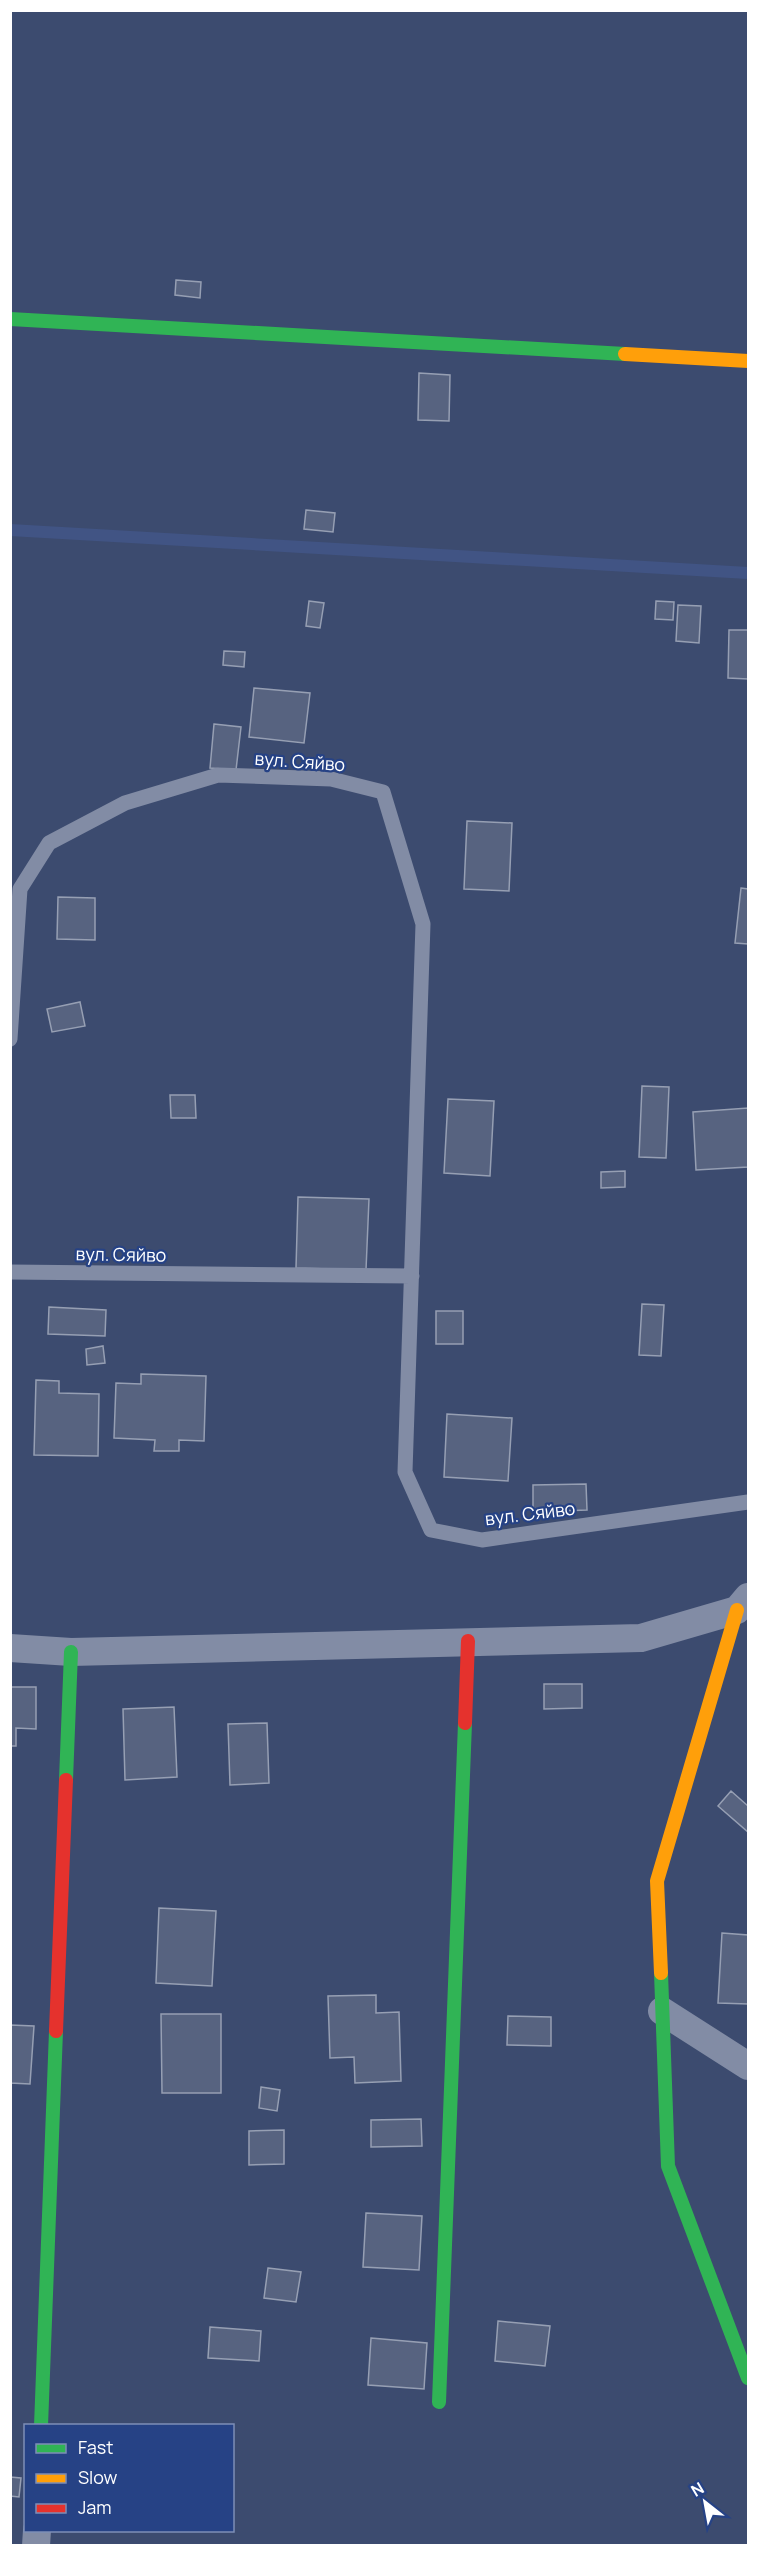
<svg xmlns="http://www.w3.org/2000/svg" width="759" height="2556" viewBox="0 0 759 2556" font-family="Manrope,sans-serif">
<rect width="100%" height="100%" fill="#3c4b6f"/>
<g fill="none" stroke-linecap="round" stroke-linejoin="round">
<path stroke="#415484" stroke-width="12" d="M10 530 748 573"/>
</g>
<path fill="#576380" stroke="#969fb3" stroke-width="1.5" d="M176 280 201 282 200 298 175 295Z
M419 373 450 375 449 421 418 420Z
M306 510 335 513 333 532 304 529Z
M309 601 324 603 320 628 306 626Z
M656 601 674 602 673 620 655 619Z
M678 605 701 606 699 643 676 641Z
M729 630H748V679L728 678Z
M224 651 245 652 244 667 223 665Z
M254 688 310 693 304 743 249 737Z
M214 724 241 727 236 770 210 768Z
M467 821 512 823 509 891 464 889Z
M741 888 748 889V944L735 943Z
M58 897 95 898V940L57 939Z
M80 1002 85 1026 52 1032 47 1009Z
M642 1086 669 1087 666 1158 639 1157Z
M170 1095H195L196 1118H171Z
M448 1099 494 1101 490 1176 444 1173Z
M748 1108V1167L696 1170 693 1112Z
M625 1171V1187L601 1188V1172Z
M298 1197 369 1199 366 1270 296 1268Z
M642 1304 664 1305 661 1356 639 1355Z
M49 1307 106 1310 105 1336 48 1334Z
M436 1311H463V1344H436Z
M103 1346 105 1363 87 1365 86 1349Z
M141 1374 206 1376 204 1441 179 1440V1451H154L155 1440 114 1438 116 1383 141 1384Z
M36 1380 59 1381V1393L99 1394 98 1456 34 1455Z
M447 1414 512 1418 508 1481 444 1477Z
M586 1484 587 1510 533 1512V1485Z
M544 1684H582V1708L544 1709Z
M10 1687H36V1729L16 1728V1746H10Z
M174 1707 177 1777 125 1780 123 1709Z
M267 1723 269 1783 230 1785 228 1724Z
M731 1791 748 1806V1832L718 1806Z
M159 1908 216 1911 212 1986 156 1983Z
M722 1933 748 1935V2004L718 2003Z
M376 1995V2013L399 2012 401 2081 355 2083 354 2057 330 2058 328 1996Z
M161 2014H221V2093H162Z
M508 2016 551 2017V2046L507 2045Z
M10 2025 34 2026 30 2084 10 2083Z
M261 2087 280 2090 277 2111 259 2108Z
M421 2119 422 2146 371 2147V2120Z
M284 2130V2164L249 2165V2131Z
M366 2213 422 2216 419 2270 363 2267Z
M268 2268 301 2272 296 2302 264 2298Z
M498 2321 550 2326 545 2366 495 2361Z
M210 2327 261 2331 259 2361 208 2358Z
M371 2338 427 2343 424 2389 368 2385Z
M10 2477 21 2478 19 2497 10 2496Z"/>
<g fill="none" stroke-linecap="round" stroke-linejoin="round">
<path stroke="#828ca5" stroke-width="15" d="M10 1039 20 889 49 843 125 803 218 775 331 779 383 792 423 924 405 1472 431 1530 482 1540 748 1502
M10 1272 412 1276"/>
<path stroke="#828ca5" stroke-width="28" d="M10 1648 71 1652 641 1638 737 1610 748 1597
M662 2011 748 2066
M36 2546 37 2530"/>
<path stroke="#30b455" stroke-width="14" d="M10 319 625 354
M66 1780 71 1652
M661 1973 668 2166 748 2378
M439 2402 465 1723
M41 2426 56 2031"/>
<path stroke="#ff9f0a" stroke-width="14" d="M625 354 748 361
M661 1973 657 1881 737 1610"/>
<path stroke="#e5322d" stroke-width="14" d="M465 1723 468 1641
M56 2031 66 1780"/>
</g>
<g text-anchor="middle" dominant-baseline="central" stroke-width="4.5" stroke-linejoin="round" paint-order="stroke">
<g font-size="18" fill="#fff" stroke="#264285">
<text transform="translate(300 761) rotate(4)">вул. Сяйво</text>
<text transform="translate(121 1254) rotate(1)">вул. Сяйво</text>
<text transform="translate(530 1513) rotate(-7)">вул. Сяйво</text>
</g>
</g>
<rect width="759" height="2556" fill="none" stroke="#ffffff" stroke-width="24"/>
<rect x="24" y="2424" width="210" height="108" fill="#264285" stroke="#7d8eb6" stroke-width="1.5"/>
<rect x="36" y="2444" width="30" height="9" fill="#30b455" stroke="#7d8eb6" stroke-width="1.5"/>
<text x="78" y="2454" font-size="18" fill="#ffffff">Fast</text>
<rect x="36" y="2474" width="30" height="9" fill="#ff9f0a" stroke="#7d8eb6" stroke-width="1.5"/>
<text x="78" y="2484" font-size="18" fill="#ffffff">Slow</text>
<rect x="36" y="2504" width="30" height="9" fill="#e5322d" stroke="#7d8eb6" stroke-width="1.5"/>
<text x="78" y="2514" font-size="18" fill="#ffffff">Jam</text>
<g transform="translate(705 2502) rotate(329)" stroke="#264285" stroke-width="4.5" paint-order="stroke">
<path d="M0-4.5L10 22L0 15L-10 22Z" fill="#ffffff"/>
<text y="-9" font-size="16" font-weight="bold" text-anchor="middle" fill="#ffffff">N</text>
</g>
</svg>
